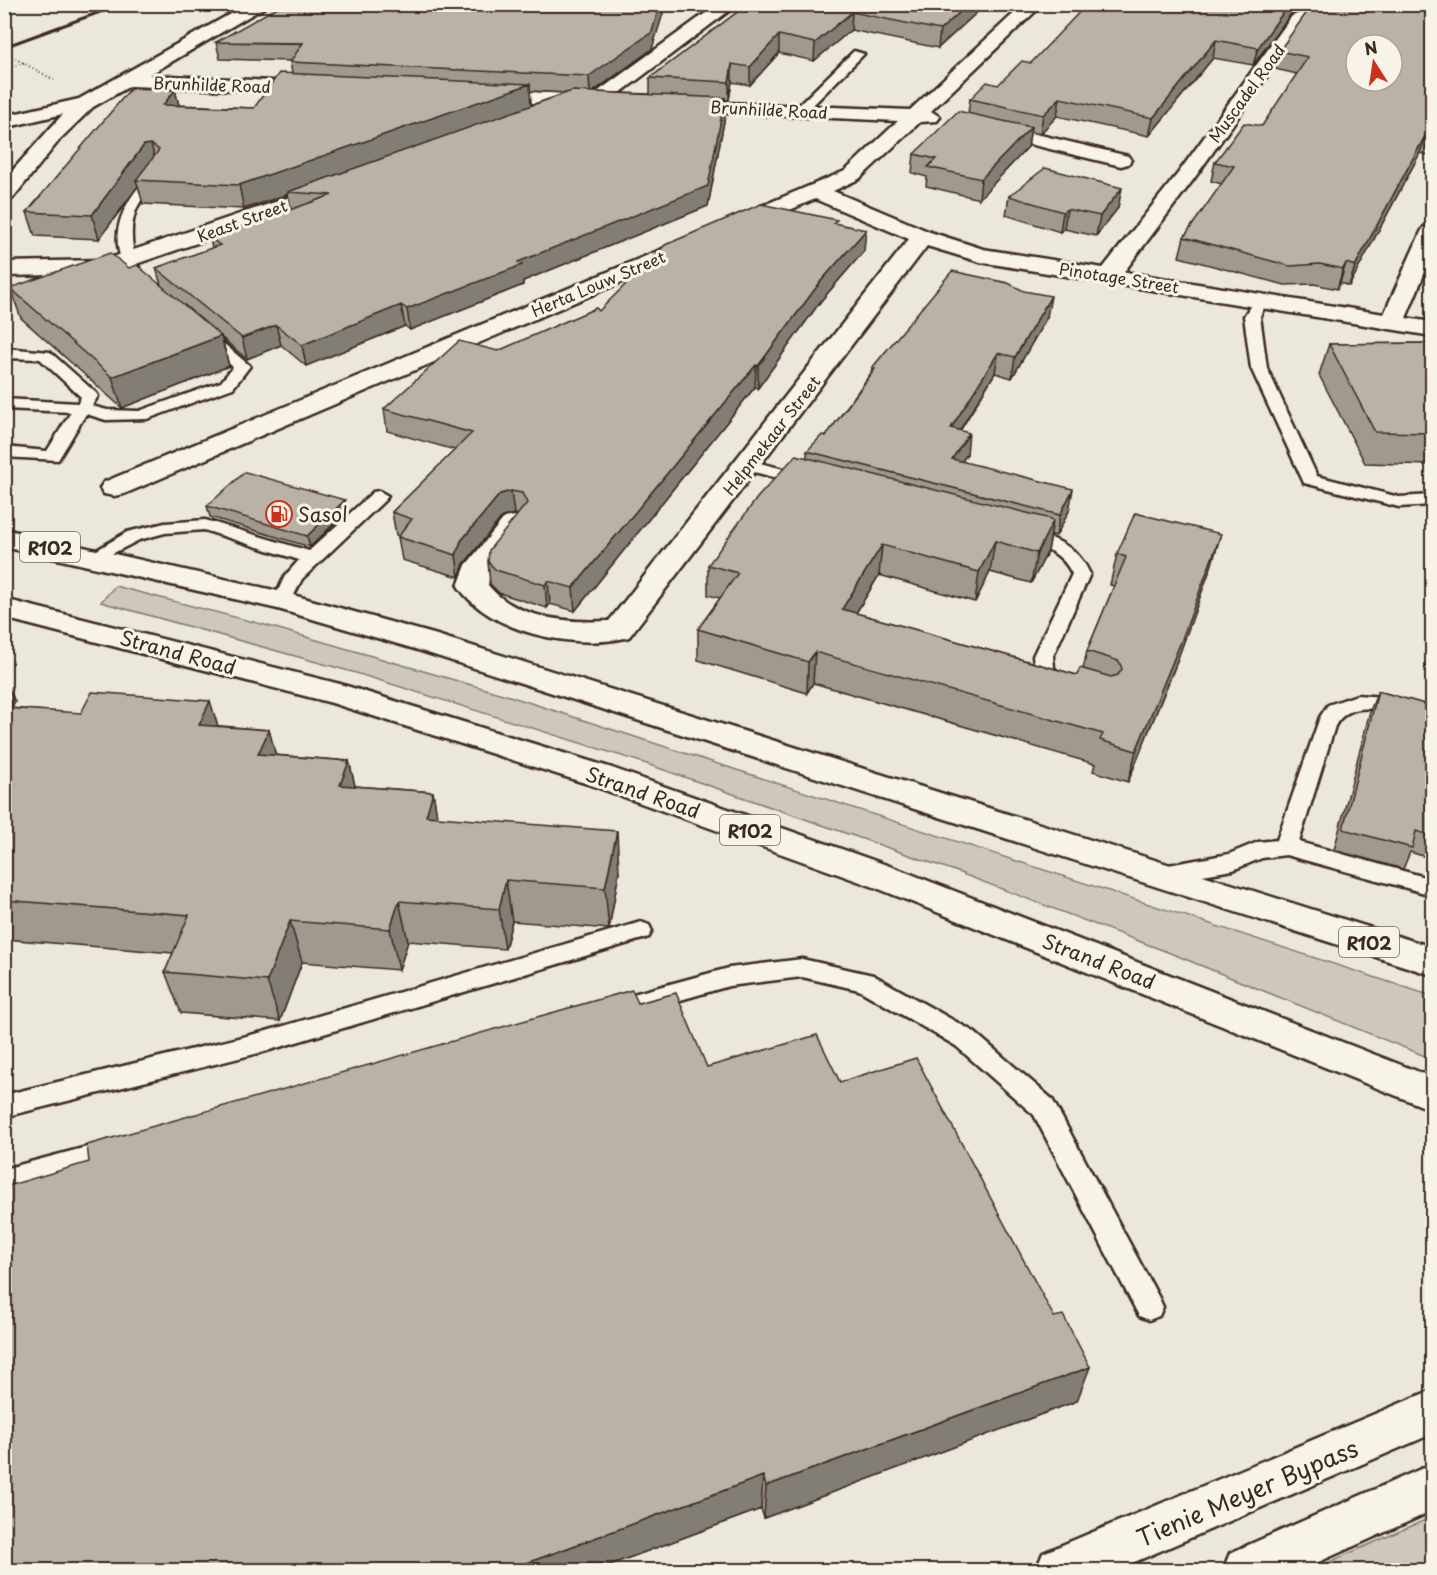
<svg xmlns="http://www.w3.org/2000/svg" width="1437" height="1575" viewBox="0 0 1437 1575" font-family="'Playpen Sans',sans-serif">
<rect width="100%" height="100%" fill="#ece7dc"/>
<filter id="ink" filterUnits="userSpaceOnUse"><feTurbulence type="fractalNoise" baseFrequency=".0167" numOctaves="2"/><feDisplacementMap in="SourceGraphic" scale="12" xChannelSelector="R" yChannelSelector="G"/><feConvolveMatrix kernelMatrix="1 2 1 2 8 2 1 2 1" color-interpolation-filters="sRGB"/></filter>
<g filter="url(#ink)">
<path fill="#cec8bc" stroke="#84796d" stroke-width="1.5" d="M115 586 265 625 506 695 1432 996V1059L1170 953 952 870 641 762 356 673 101 602Z
M1432 1517V1570H1311Z"/>
<g fill="none" stroke-linecap="round" stroke-linejoin="round">
<defs>
<path id="service" d="M854 51 864 54 805 113H797V107Z
M156 170 163 174C155 184 145 193 139 204 127 225 131 257 144 277L137 281 132 280C103 238 122 205 151 171Z
M1261 296 1268 300 1260 316 1267 368 1317 476 1399 497 1432 495V505L1399 507 1304 483 1251 368 1244 316 1256 297Z
M204 329 209 331 250 366 233 388 147 419 106 420 86 414 58 460 4 457V447L47 451 71 412 4 409V399L78 403 81 397 40 359 4 358V348L50 352 96 393 98 396 92 406 107 410 139 411 221 382 233 367 199 337 196 334 199 331Z
M748 460 811 476 814 480 805 485 742 469 740 465 742 461Z
M379 491 388 496 385 500 302 579 289 605 282 607 273 601 285 576 299 560 204 530 165 533 139 540 96 562 87 556 127 532 165 523 205 520 309 551 373 492Z
M1022 530C1052 537 1077 544 1090 574L1053 656 1054 668 1071 686 1068 691H1054L1035 670 1033 656 1072 574C1061 550 1039 545 1016 539L1013 535Z
M1357 695 1383 697 1432 711V725C1404 718 1354 691 1335 726L1299 842 1432 879V895L1286 855 1262 858 1233 870 1160 882 1152 880 1149 874 1152 868 1229 854 1258 842 1277 840 1320 717 1328 705Z
M641 922 649 925 652 931 649 937 263 1052 4 1117V1095L263 1032Z
M802 959 873 975 974 1032 1052 1099 1159 1298 1163 1307 1159 1316 1149 1320 1139 1316 1034 1115 956 1046 859 990 802 977 729 986 611 1020 603 1017 599 1010 603 1003 611 1000 729 968Z
M117 1139 126 1142 130 1150 126 1158 4 1192V1169Z"/>
<path id="minor" d="M248 4H270L149 75 313 83 320 85 323 89 320 93 130 86 93 107 61 138 12 199 4 200V180L63 114 4 128V116L79 99Z
M718 4H738L604 105 487 102 477 96 487 90 593 95Z
M1024 4H1043L931 111 940 117 937 121 920 122 859 179 833 191 930 232 983 249 1103 268 1179 172 1292 16 1327 4 1432 7V17C1390 13 1344 6 1304 24L1193 180 1124 272 1384 314 1421 232 1424 227 1432 225V255L1406 318 1432 322V336L980 262 927 246 629 637C576 651 489 633 458 586L466 565 504 518 514 516 524 518 528 524 490 572 488 585C515 619 569 623 609 621L909 239 815 199 744 230H728L725 225 728 220 845 171 898 121 682 111 675 109 672 105 675 101 910 110Z
M986 122 1128 156 1131 160 1128 164 1121 166 979 132 976 128 979 124Z
M331 183 339 184 342 189 339 194 107 274 4 276V262L104 260Z
M689 238 697 240 700 245 697 250 124 494 114 496 104 494 100 488 104 482Z"/>
<path id="tertiary" d="M1432 1390V1434L1116 1570H1036L1043 1553Z
M1432 1464V1511L1301 1570H1223L1230 1553Z"/>
<path id="primary" d="M4 529 282 592 437 635 1432 947V975L415 649 278 609 4 547Z
M4 599 340 684 612 768 898 869 1432 1077V1110L874 887 588 784 332 703 4 618Z"/>
</defs>
<use href="#service" stroke="#3b2a1e" stroke-width="5"/>
<use href="#minor" stroke="#3b2a1e" stroke-width="5"/>
<use href="#tertiary" stroke="#3b2a1e" stroke-width="5"/>
<use href="#primary" stroke="#3b2a1e" stroke-width="5"/>
<path stroke="#3b2a1e" stroke-width="2" stroke-dasharray="1 3" stroke-linecap="butt" d="M4 56 9 55 54 80
M4 69 24 63"/>
<use href="#service" fill="#f7f3e8" fill-rule="evenodd"/>
<use href="#minor" fill="#f7f3e8" fill-rule="evenodd"/>
<use href="#tertiary" fill="#f7f3e8" fill-rule="evenodd"/>
<use href="#primary" fill="#f7f3e8" fill-rule="evenodd"/>
<path stroke="#3b2a1e" stroke-width="3" d="M4 47 122 4"/>
</g>
<path fill="#a09990" stroke="#3b2a1e" stroke-width="1.5" fill-rule="evenodd" d="M748 4H986L938 48 851 30 814 61 779 53 750 85 732 82 729 100H725V116L708 206 523 281V285L410 330 405 326 306 366 281 345 247 359 222 338 229 366 122 408 21 318 10 288 129 268 161 285 156 268 212 248 210 238 291 209 288 194 244 209 143 204 138 186 99 239 35 236 27 212 175 90 179 105 254 108 292 73 290 62 291 61 220 59 216 42 652 49 593 92 650 94V78ZM530 91 567 93 531 105Z
M1432 4V156L1420 153 1349 286 1340 283 1337 289 1314 284 1285 285 1179 257 1184 237 1222 184 1211 181 1215 162 1262 126 1297 74 1275 69 1279 51Z
M1303 10 1290 15 1253 65 1213 58 1149 136 1057 116 1040 134 1030 132 1028 147 979 199 926 186 927 177 912 173 914 154 968 113 970 99 998 85 1031 63Z
M1009 196 1118 208 1096 236 1064 229 1060 232 1006 215Z
M836 224 864 251 820 302 758 388 755 387 575 611 550 604 547 608 499 593 490 584 488 562 518 515 514 514 502 517 464 564 459 577 402 560 398 537 399 536 396 535 392 512 455 450 387 431 384 409 498 351 599 311Z
M1047 317 1012 378 995 373 960 431 967 454 962 461 1069 511 1056 536 1051 535 1048 551 1031 583 990 572 975 602 879 575 856 613 1077 675 1083 669 1087 651 1114 586 1110 585 1117 554 1212 564 1174 669 1128 782 1093 771 1095 764 813 683 807 693 698 660V629L720 598 708 595V565L807 458V451L826 436 871 373 872 368Z
M1432 343V465L1365 463 1319 375 1329 344Z
M345 500 347 511 310 547 210 517 207 506Z
M4 678 15 702 11 708 269 730 275 755 349 761 355 786 433 792 437 817 619 872 609 929 512 921 505 949 408 941 399 970 302 962 280 1021 181 1013 165 972 173 953 4 939Z
M1378 691 1432 706V859L1410 852 1403 869 1334 850 1370 711Z
M638 1003 707 1067 840 1082 1077 1401 764 1518 761 1509 596 1570H4Z"/>
<path fill="#827d75" stroke="#3b2a1e" stroke-width="1.5" d="M660 4H666L652 49 590 94 589 76Z
M969 4H986L938 48 940 30Z
M1289 4H1304L1303 10 1290 15 1253 65 1258 48Z
M1310 4H1319L1310 8Z
M852 12 851 30 814 61 815 43Z
M779 35V53L750 85V67Z
M1216 40 1213 58 1149 136 1153 118Z
M732 64V82L729 100V82Z
M530 84 531 107 288 192V194L244 209 239 185Z
M175 90 181 113 163 105Z
M725 98V116L708 206 523 281V285L410 330 407 309 518 262Z
M1060 98 1057 116 1040 134 1043 115Z
M1031 127 1028 147 979 199 981 179Z
M1426 134 1420 153 1349 286 1355 266Z
M151 144 157 168 136 180 138 186 99 239 92 215 144 145Z
M1122 188 1118 208 1096 236 1100 216Z
M1067 209 1064 229 1060 232 1063 212Z
M866 230 864 251 820 302 758 388V366L821 281Z
M1346 263 1340 283 1337 289 1343 269Z
M1051 296 1047 317 1012 378 1015 357Z
M401 305 405 326 306 366 302 345Z
M276 325 281 345 247 359 242 338Z
M221 336 229 366 122 408 112 377Z
M998 353 995 373 948 449 951 428Z
M756 365 755 387 575 611 573 588Z
M969 433 967 454 949 480 952 459Z
M1073 489 1069 511 1056 536 1060 515Z
M511 491 514 514 502 517 464 564 459 577 456 555 461 541 500 494Z
M345 500 347 511 310 547 307 536Z
M1053 521 1048 551 1031 583 1037 553Z
M1221 534 1212 564 1174 669 1128 782 1136 751Z
M995 541 990 572 975 602 979 572Z
M882 545 879 575 840 639 842 609Z
M548 581 550 604 547 608 545 585Z
M815 652 813 683 807 693 808 662Z
M4 678 15 702 4 720Z
M210 701 223 742 199 725Z
M269 730 280 771 258 754Z
M349 761 359 802 340 785Z
M433 792 440 834 426 816Z
M617 831 619 872 609 929 605 888Z
M506 880 512 921 505 949 499 909Z
M399 901 408 941 399 970 390 929Z
M290 921 302 962 280 1021 267 981Z
M1090 1367 1077 1401 764 1518 766 1486Z
M763 1476 761 1509 596 1570H526L524 1564Z"/>
<path fill="#bab2a7" stroke="#3b2a1e" stroke-width="1.5" fill-rule="evenodd" d="M283 4H660L652 32 589 76 290 62 303 43 216 42Z
M748 4H969L940 30 852 12 815 43 779 35 750 67 732 64 729 82 650 78Z
M1087 4H1289L1258 48 1216 40 1153 118 1060 98 1043 115 970 99 987 82 998 85 1022 61 1031 63Z
M1326 4H1432V135L1426 134 1355 266 1346 263 1343 269 1320 264 1290 266 1184 237 1234 166 1215 162 1244 123 1262 126 1308 57 1279 51 1310 8ZM1356 45H1392V81H1356Z
M279 73 530 84 239 185 136 180 159 150 151 144 144 145 92 215 27 212 131 88 175 90 163 105 254 108Z
M572 91 725 98 708 186 518 262 522 265 407 309 401 305 302 345 276 325 242 338 156 268 220 245 210 238 332 195 288 192Z
M958 111 1031 127 981 179 928 167 936 159 914 154Z
M1045 168 1122 188 1100 216 1067 209 1063 212 1009 196Z
M761 204 837 220 834 223 866 230 821 281 758 366 756 365 573 588 548 581 545 585 496 570 488 562 489 550 527 503 522 493 511 491 500 494 461 541 456 555 398 537 412 519 392 512 472 433 384 409 459 341 498 351 596 308 599 311 665 245Z
M110 253 129 268 137 265 221 336 112 377 10 288Z
M952 271 1008 283 1024 291 1051 296 1015 357 998 353 951 428 969 433 952 459 1073 489 1060 515 807 451 822 435 826 436 875 369 872 368Z
M1432 343V433L1375 432 1329 344Z
M796 455 1051 519 1053 521 1037 553 995 541 979 572 882 545 842 609 1077 675 1080 668 1111 677 1118 675 1122 669 1119 661 1087 651 1126 557 1117 554 1135 513 1221 534 1182 639 1136 751 1100 740 1103 734 815 652 808 662 698 629 738 573 708 565 757 498Z
M245 472 345 500 307 536 207 506Z
M1378 691 1432 706V836L1416 831 1412 848 1343 829Z
M92 692 210 701 199 725 269 730 258 754 349 761 340 785 433 792 426 816 617 831 605 888 506 880 499 909 399 901 390 929 290 921 267 981 165 972 189 915 4 900V708L81 713Z
M632 990 638 1003 676 993 707 1067 817 1035 840 1082 916 1058 1054 1317 1063 1315 1090 1367 766 1486 763 1476 524 1564 526 1570H4V1187L89 1162 87 1145Z"/>
</g>
<defs>
<symbol id="fuel-ring" viewBox="-11 -11 22 22"><circle r="9.5" fill="#f7f3e8" stroke="#c8321e" stroke-width="1.5"/><path d="M-5.5-6h7V0h2V4h1.3V-2.5L3-4.5l.8-.8L6-3V5H2.5V1h-1V6h-7ZM-4.2-4.7v3.2H.2V-4.7Z" fill="#c8321e"/></symbol>
</defs>
<g fill-rule="evenodd">
<use href="#fuel-ring" x="264" y="499" width="30" height="30"/>
</g>
<g text-anchor="middle" dominant-baseline="central" stroke-width="6" stroke-linejoin="round" paint-order="stroke">
<g font-size="16" fill="#3b2a1e" stroke="#f7f3e8">
<text transform="translate(212 84) rotate(2)">Brunhilde Road</text>
<text transform="translate(1246 93) rotate(-54)">Muscadel Road</text>
<text transform="translate(769 109) rotate(3)">Brunhilde Road</text>
<text transform="translate(242 220) rotate(-20)">Keast Street</text>
<text transform="translate(1119 277) rotate(9)">Pinotage Street</text>
<text transform="translate(598 283) rotate(-23)">Herta Louw Street</text>
<text transform="translate(771 435) rotate(-52)">Helpmekaar Street</text>
</g>
<g fill="#f7f3e8" stroke="#73665b" stroke-width="1.5">
<rect x="20" y="532" width="60" height="30" rx="4.5"/>
<rect x="720" y="815" width="60" height="30" rx="4.5"/>
<rect x="1339" y="927" width="60" height="30" rx="4.5"/>
</g>
<g font-size="18" font-weight="bold" fill="#3b2a1e">
<text x="50" y="547">R102</text>
<text x="750" y="830">R102</text>
<text x="1369" y="942">R102</text>
</g>
<g font-size="20" fill="#3b2a1e" stroke="#f7f3e8" text-anchor="start">
<text x="298" y="514">Sasol</text>
</g>
<g font-size="20" fill="#3b2a1e" stroke="#f7f3e8">
<text transform="translate(178 652) rotate(15)">Strand Road</text>
<text transform="translate(643 792) rotate(19)">Strand Road</text>
<text transform="translate(1099 961) rotate(21)">Strand Road</text>
</g>
<g font-size="24" fill="#3b2a1e" stroke="#f7f3e8">
<text transform="translate(1247 1492) rotate(-23)">Tienie Meyer Bypass</text>
</g>
</g>
<rect width="1437" height="1575" fill="none" stroke="#f7f3e8" stroke-width="24"/>
<rect x="12" y="12" width="1413" height="1551" fill="none" stroke="#3b2a1e" stroke-width="2" filter="url(#ink)"/>
<g transform="translate(1374 63) rotate(348)"><circle r="28" fill="#f7f3e8" stroke="#aca397" stroke-width="1.5"/>
<path d="M0-4.5L10 22L0 15L-10 22Z" fill="#c8321e"/>
<text y="-9" font-size="16" font-weight="bold" text-anchor="middle" fill="#3b2a1e">N</text>
</g>
</svg>
